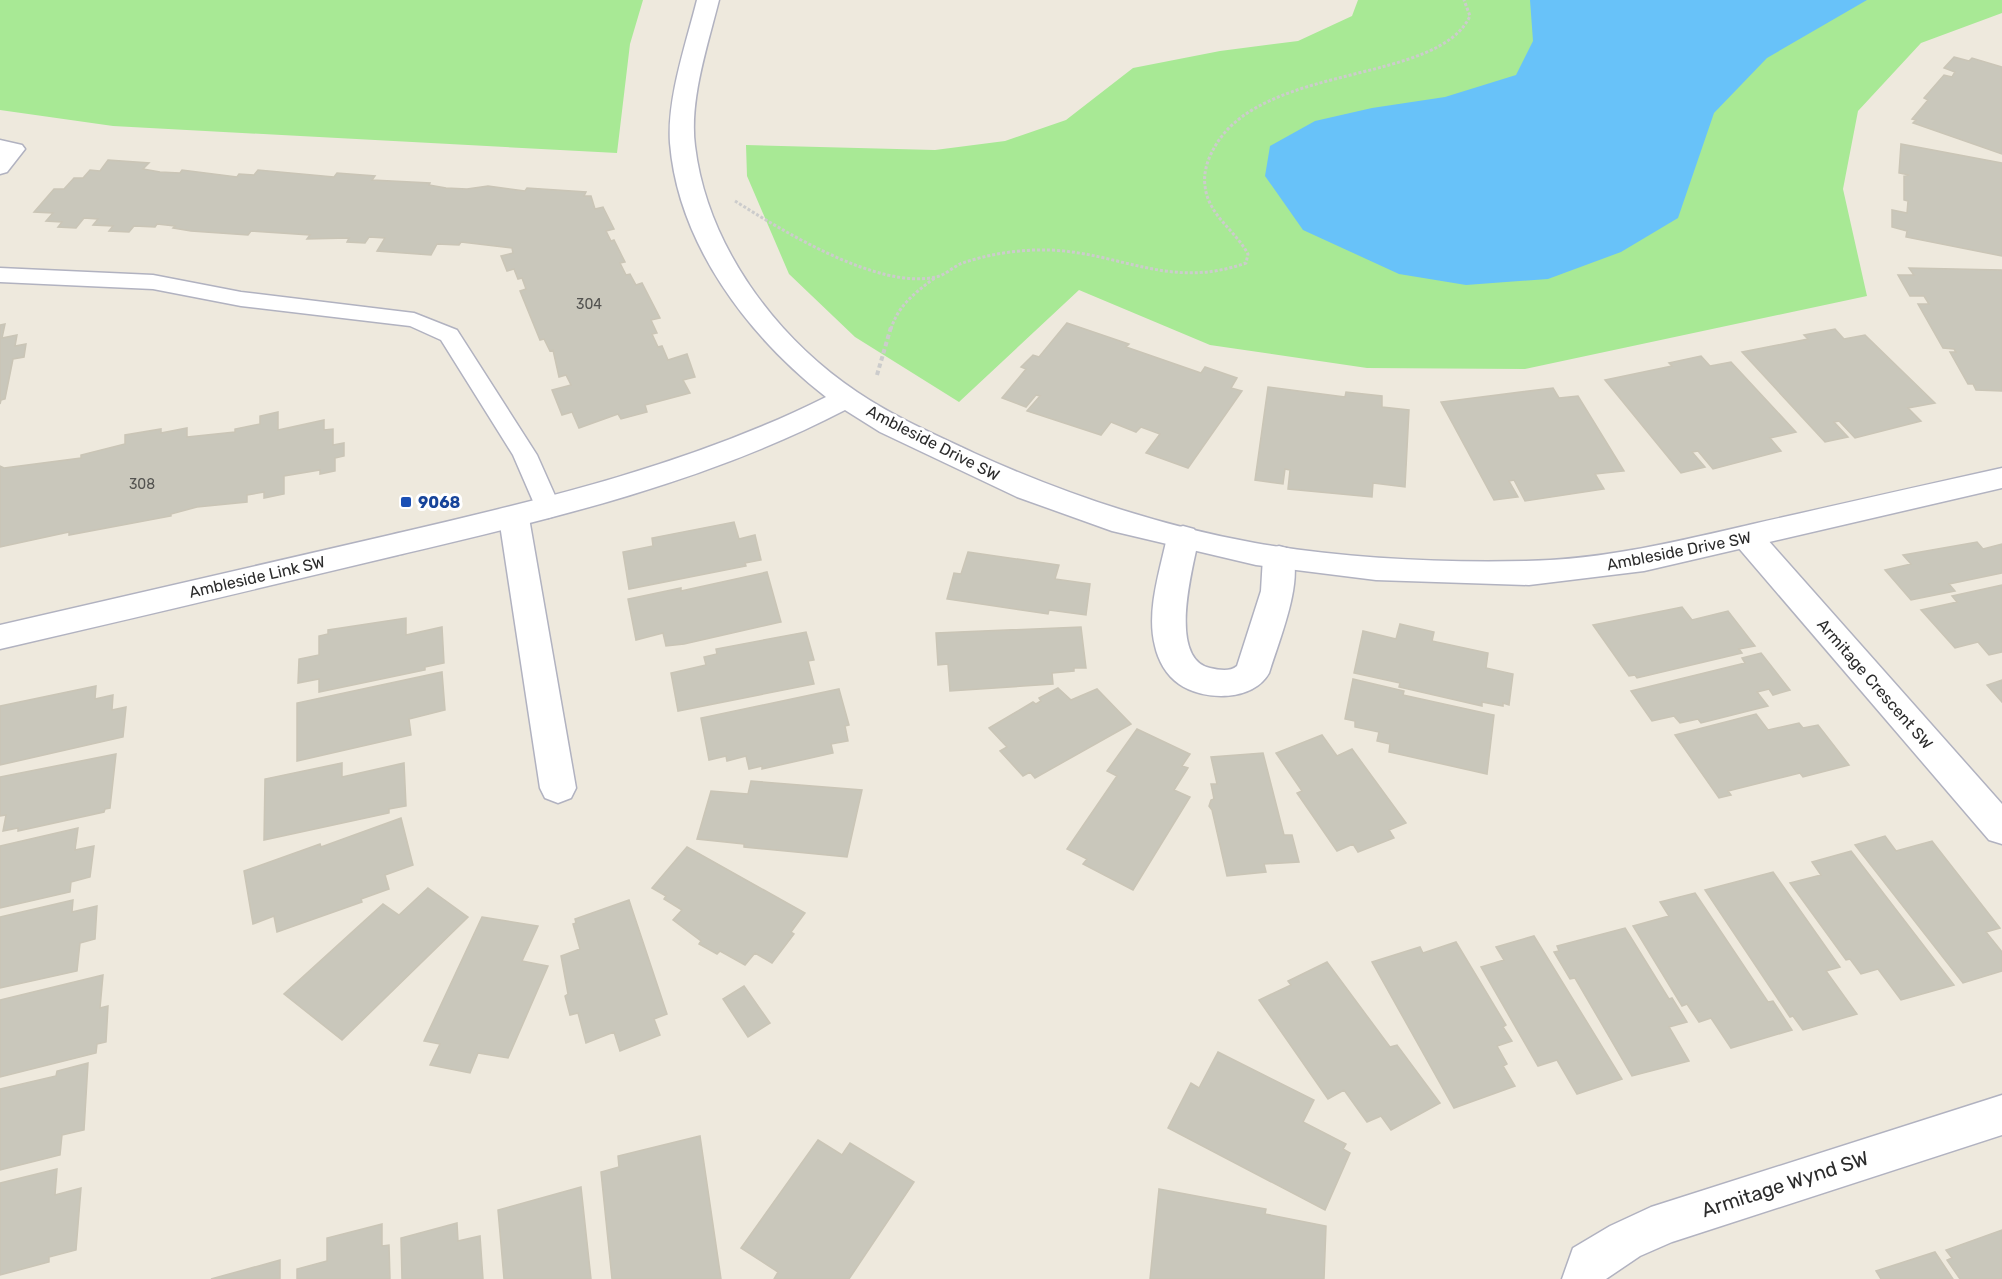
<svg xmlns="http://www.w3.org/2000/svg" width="2002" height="1279" viewBox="0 0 2002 1279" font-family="Rubik,sans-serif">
<rect width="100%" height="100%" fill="#eee9dd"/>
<path fill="#a8e995" d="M0 0H643L630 44 617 153 113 126 0 110Z
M1358 0H2002V13L1921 43 1858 111 1843 189 1867 296 1525 369 1367 368 1210 345 1079 290 959 402 855 337 789 274 747 176 746 145 935 150 1005 141 1066 120 1133 68 1220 51 1298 41 1352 16Z"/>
<path fill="#68c2f9" d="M1530 0H1867L1767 58 1714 113 1678 218 1621 252 1548 279 1466 285 1399 274 1303 230 1265 176 1270 146 1315 121 1372 108 1445 97 1516 75 1533 41Z"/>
<path fill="#c9c7bb" stroke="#cac5b6" stroke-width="1.5" d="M1954 57 1969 61 1972 58 2002 67V154L1913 123 1916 120 1912 119 1928 100 1924 98 1944 75 1952 77 1955 72 1944 68Z
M1901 144 2002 163V256L1906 237 1907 231 1892 227V210L1907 213 1908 201 1904 200V176L1909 175 1899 173Z
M108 160 149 163 143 169 160 172 180 173 182 170 237 177 239 174 254 175 258 170 334 177 337 173 375 176 372 180 430 183 429 185 446 188 467 189 488 186 525 191 527 188 586 192 584 196H591L595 209 603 207 614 229 606 231 611 241 614 240 625 262 620 263 626 275 630 274 636 285 642 283 660 318 651 320 657 333 652 334 658 347 662 346 668 360 687 354 695 377 683 380 690 393 645 405 647 412 621 419 618 414 579 428 572 412 562 415 552 390 571 385 566 375 559 377 553 350 550 351 544 339 540 340 520 291 526 289 522 278 518 279 514 269 507 271 501 256 513 253 512 248 461 242 459 245 437 244 431 255 377 251 385 238 369 237 365 243 347 242 349 238 307 239 310 235 251 231 248 235 191 231 173 228 175 226 157 224 155 227 134 226 129 232 109 231 113 226 93 225 98 219 84 218 76 228 58 227 62 222 46 221 53 213 34 212 54 189H64L74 178H83L90 170 100 171Z
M1909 268 2002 270V391L1976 390 1973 384H1968L1950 352H1956L1954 349 1943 348 1918 304H1929L1924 296H1910L1898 275H1914Z
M1067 323 1129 344 1126 347 1201 373 1205 367 1237 378 1231 388 1242 391 1188 468 1146 453 1160 434 1141 427 1136 432 1111 422 1101 435 1027 411 1040 396 1036 395 1026 407 1002 398 1026 369 1021 367 1033 355 1039 357Z
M5 324 2 338 17 335 15 346 26 344 24 357 13 359 5 399 1 400 0 404V325Z
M1835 329 1844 339 1865 335 1935 403 1908 408 1921 421 1855 438 1839 421 1834 422 1848 437 1825 442 1742 352 1808 339 1804 335Z
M1701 356 1710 366 1731 362 1796 432 1770 438 1781 451 1713 469 1698 451 1692 452 1705 467 1681 473 1605 380 1672 366 1669 363Z
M1268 387 1345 397 1346 392 1382 396V407L1409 410 1405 487 1373 483 1372 497 1288 489 1290 470 1285 469 1283 484 1255 480Z
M1553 388 1559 398 1578 396 1624 471 1595 474 1604 489 1525 501 1514 480 1509 481 1518 497 1494 500 1441 402Z
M278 412V430L324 420V430L333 429V445L344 443V456L335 458V471L320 474V470L284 476V494L264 498V492L247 495V502L197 507 171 514V516L69 535V532L0 547V466L4 468 81 458V455L125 444V435L161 429V433L187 428V437L235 432V429L260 424V416Z
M734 522 739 539 755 535 761 560 745 563 746 566 629 589 623 552 653 546 652 538Z
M1977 542 1983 549 2002 544V573L1949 584 1955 591 1911 600 1885 570 1911 564 1903 555Z
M968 552 1059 565 1055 579 1090 584 1086 615 1049 610 1048 614 947 599 954 573 961 574Z
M767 572 781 622 684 644 666 646 663 633 636 640 628 599 681 588V591Z
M2002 585V652L1989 655 1978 642 1955 648 1921 610 1957 602 1952 596Z
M1682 607 1692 620 1728 611 1755 646 1739 649 1742 653 1637 678 1635 675 1629 676 1593 625Z
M406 618V635L442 627 444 663 425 667V670L319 692V679L298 683 299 659 319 655V636L328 634V630Z
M1400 624 1434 632 1432 641 1488 653 1486 668 1513 674 1509 705 1503 703V706L1482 702V706L1399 687 1400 683 1354 673 1363 631 1396 639Z
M1081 627 1086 668H1074V671L1052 673 1053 684 950 691 948 664 938 665 936 633Z
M806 632 814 660 808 661 814 684 678 711 671 673 706 665 704 657 717 654 716 649Z
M1761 653 1790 690 1773 695 1769 689 1757 692 1768 706 1701 723 1698 719 1680 723 1674 716 1652 721 1631 691 1745 663 1742 658Z
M442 672 445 710 409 719 411 735 297 761V703Z
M1353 679 1404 691 1403 695 1494 715 1487 774 1389 752 1390 744 1377 741 1379 732 1355 727V721L1345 719Z
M2002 680V702L1987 685Z
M96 686 95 699 113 695 112 710 126 707 123 737 0 765V706Z
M1058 688 1071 700 1097 689 1131 724 1035 778 1030 772 1023 776 1000 751 1007 747 989 728 1033 702 1036 704 1041 701 1039 698Z
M839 689 849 725 845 726 848 741 831 744 833 753 762 769V766L749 769 746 756 727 761 726 756 709 760 701 718Z
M1756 714 1768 730 1799 723 1803 728 1818 725 1849 765 1803 777 1800 773 1728 791 1731 795 1719 798 1675 735Z
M1137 729 1190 754 1182 766 1188 768 1174 790 1190 797 1133 890 1083 864 1087 859 1067 849 1117 776 1107 771Z
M1322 735 1337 756 1352 749 1406 823 1389 830 1394 838 1358 852 1353 844 1337 851 1297 793 1302 791 1276 753Z
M1263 753 1284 835H1292L1299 862 1264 864 1266 872 1227 876 1212 810 1209 806 1211 800 1214 799 1211 784H1217L1211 757Z
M116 754 110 808 105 809 104 812 18 831V828L3 831 6 815 0 816V777Z
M342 763V777L404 763 406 806 389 809V813L264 840 265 779Z
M751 781 862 790 847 857 744 847V844L697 839 711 791 748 794Z
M401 818 413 865 385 875 389 889 361 899 362 902 277 932 274 916 253 924 244 871 320 844 321 847Z
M78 828 75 850 94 846 90 877 71 882 70 892 0 908V846Z
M1885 836 1896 851 1932 841 2000 928 1986 932 2002 952V971L1963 983 1855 845Z
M687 847 805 913 791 932 794 934 772 963 755 953 745 965 720 951 717 954 699 944 701 941 673 920 682 910 664 899 666 896 652 888Z
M1851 851 1954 985 1901 1000 1878 969 1861 974 1850 959 1846 960 1790 883 1821 875 1812 862Z
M1773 872 1840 967 1826 971 1857 1014 1803 1030 1793 1016 1790 1017 1705 890Z
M428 888 468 917 342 1040 284 994 383 904 399 915Z
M1695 893 1768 1002 1773 1001 1792 1030 1731 1048 1711 1018 1699 1022 1687 1004 1682 1006 1633 926 1669 916 1660 902Z
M73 900 72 912 97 906 95 939 80 943 77 971 0 988V917Z
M629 900 667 1014 654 1019 660 1035 620 1051 614 1032 586 1043 578 1013 570 1015 565 996 568 994 561 956 580 949 573 924 576 923 575 919Z
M482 917 538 926 522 961 548 966 508 1058 478 1053 470 1073 430 1065 440 1044 424 1041Z
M1625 928 1669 999 1672 998 1687 1022 1669 1027 1689 1061 1632 1076 1575 978 1570 979 1554 952 1559 951 1557 946Z
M1534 936 1622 1079 1577 1094 1557 1060 1538 1066 1481 967 1504 960 1496 947Z
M1456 942 1506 1025 1503 1027 1512 1041 1497 1046 1507 1064 1503 1066 1515 1086 1454 1108 1372 962 1420 947 1423 953Z
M1327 962 1390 1047 1397 1045 1440 1103 1391 1130 1381 1116 1367 1122 1344 1090 1328 1099 1259 1000 1291 985 1288 981Z
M103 975 100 1008 108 1006 106 1042 97 1044 96 1053 0 1077V1000Z
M744 986 770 1023 748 1037 723 999Z
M1218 1052 1314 1100 1303 1122 1346 1144 1343 1149 1350 1153 1325 1210 1168 1128 1191 1083 1199 1088Z
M88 1063 84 1130 62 1135 60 1155 0 1170V1089L56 1076 57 1071Z
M700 1136 721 1279H612L601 1172 619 1167 618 1156Z
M818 1140 842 1155 850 1143 914 1182 849 1279H774L778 1272 741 1248Z
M57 1169 55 1195 81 1188 76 1250 49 1257V1262L0 1275V1183Z
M581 1187 591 1279H504L498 1210Z
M1159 1189 1266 1209 1265 1214 1326 1226 1324 1279H1150Z
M457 1223 458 1241 480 1236 483 1279H402L401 1238Z
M382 1224V1246L389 1245 390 1279H297V1269L327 1261V1238Z
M2002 1230V1279H1960L1947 1260 1952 1258 1946 1250Z
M1935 1252 1953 1279H1881L1876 1271Z
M280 1260V1279H211Z"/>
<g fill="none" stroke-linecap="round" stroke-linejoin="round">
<defs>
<path id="lane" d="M0 140 22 145 25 149 7 172 0 174Z
M0 268 153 275 241 292 414 313 457 330 537 455 561 509 557 515 548 518 539 515 513 455 441 340 410 326 241 306 153 289 0 282Z"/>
<path id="street" d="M514 507 525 510 529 518 576 788 571 798 558 803 545 798 540 788 499 518 503 510Z
M1183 526 1194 529 1199 537C1193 567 1167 658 1210 668 1219 670 1230 672 1237 666L1261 591 1263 557 1268 549 1279 546 1290 549C1306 577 1278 643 1269 673 1253 702 1203 701 1179 684 1166 675 1158 660 1155 646 1146 611 1160 571 1167 537L1172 529Z
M1748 527 1759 530 2002 804V844L1989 840 1737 546 1732 538 1737 530Z
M2002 1095V1135L1672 1242 1640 1256 1606 1279H1562L1573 1248 1610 1226 1651 1207Z"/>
<path id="secondary" d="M697 0H719C708 44 689 100 695 146 707 245 775 337 857 392 894 417 934 434 974 453 1064 494 1157 525 1255 543 1343 558 1437 563 1526 561 1603 560 1679 541 1753 524 1836 505 1919 486 2002 468V488L1644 571 1529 585 1376 580 1256 565 1112 531 1017 497 880 432 845 410C705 483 550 519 398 555 265 587 133 618 0 649V625C130 595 260 565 390 535 539 500 688 466 826 397 748 336 678 244 670 143 667 98 686 44 697 0Z"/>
</defs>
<use href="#lane" stroke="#b1b2c0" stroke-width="3"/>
<use href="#street" stroke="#b1b2c0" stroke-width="3"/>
<use href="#secondary" stroke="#b1b2c0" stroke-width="3"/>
<path stroke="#ccc" stroke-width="3" stroke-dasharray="3 2" stroke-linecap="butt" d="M735 201C783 231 878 290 936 277 945 275 952 268 960 264 987 254 1021 249 1050 250 1122 253 1170 290 1246 263L1248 254C1235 230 1208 215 1205 186 1203 170 1209 156 1217 143 1268 63 1438 84 1470 16L1464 0
M891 329C898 305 917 291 936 277"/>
<path stroke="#ccc" stroke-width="4" stroke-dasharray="4.5 3" stroke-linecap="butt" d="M877 375 891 327"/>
<use href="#lane" fill="#fff" fill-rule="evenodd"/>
<use href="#street" fill="#fff" fill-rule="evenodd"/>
<use href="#secondary" fill="#fff" fill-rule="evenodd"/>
</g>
<rect fill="#1a4fb4" stroke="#fff" stroke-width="2" x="400" y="496" width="12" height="12" rx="3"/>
<g text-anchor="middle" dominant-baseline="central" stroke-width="6" stroke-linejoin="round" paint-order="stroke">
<g font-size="14" fill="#535350">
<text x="589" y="304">304</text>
<text x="142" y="484">308</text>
</g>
<g font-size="16" fill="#2c2c2c" stroke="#fff">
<text transform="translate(933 443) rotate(27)">Ambleside Drive SW</text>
<text transform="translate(1679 551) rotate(-11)">Ambleside Drive SW</text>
<text transform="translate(257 577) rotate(-13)">Ambleside Link SW</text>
<text transform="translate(1875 684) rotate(49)">Armitage Crescent SW</text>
</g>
<g font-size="16" font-weight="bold" fill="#164399" stroke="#fff" text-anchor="start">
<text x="418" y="502">9068</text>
</g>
<g font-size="20" fill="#2c2c2c" stroke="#fff">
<text transform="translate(1785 1184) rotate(-18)">Armitage Wynd SW</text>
</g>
</g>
</svg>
